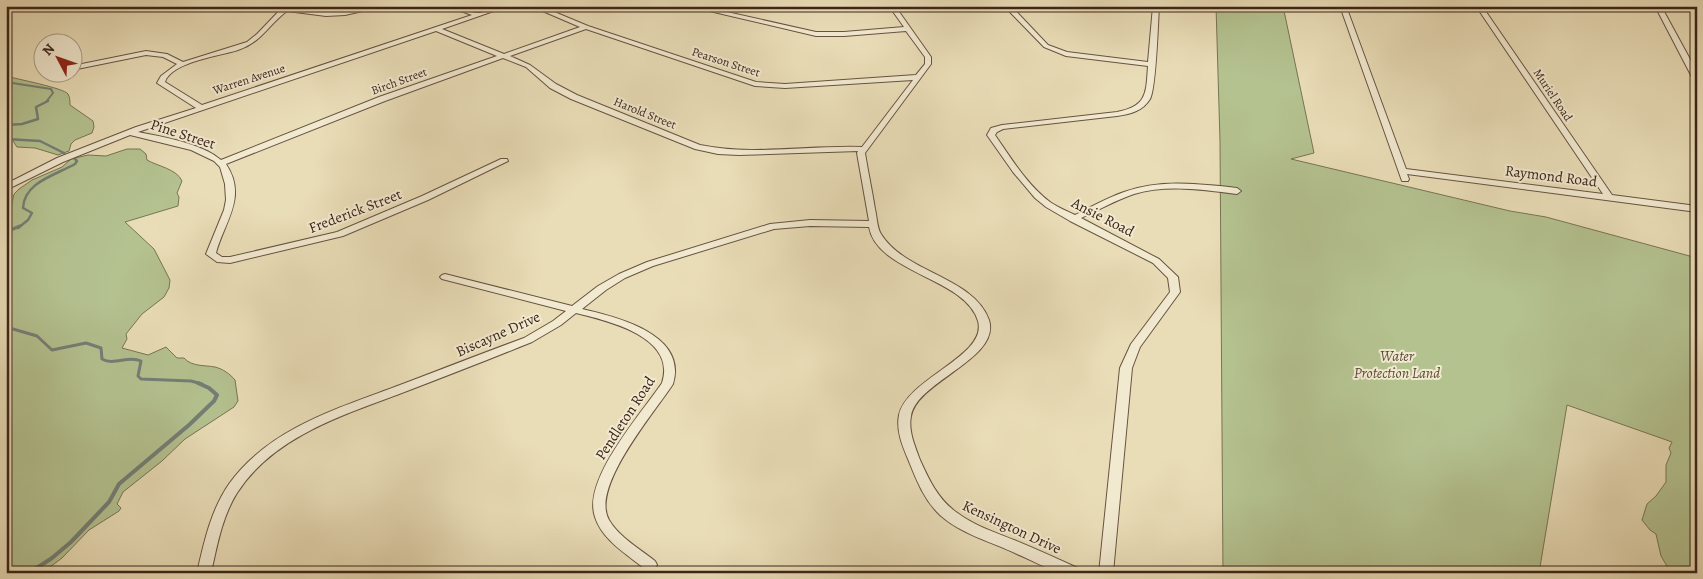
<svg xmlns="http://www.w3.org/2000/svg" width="1703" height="579" viewBox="0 0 1703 579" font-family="Alegreya,serif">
<rect width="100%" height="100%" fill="#e9ddb7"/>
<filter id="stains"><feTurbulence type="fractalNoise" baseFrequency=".004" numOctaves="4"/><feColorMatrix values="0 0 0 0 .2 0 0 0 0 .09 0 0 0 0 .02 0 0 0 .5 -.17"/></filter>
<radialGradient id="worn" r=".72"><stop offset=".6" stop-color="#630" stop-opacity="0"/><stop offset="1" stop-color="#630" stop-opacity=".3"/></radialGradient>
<path fill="#b4c290" stroke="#787454" d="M1216 6H1283L1314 153 1291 159 1510 211 1546 217 1697 258V573H1671L1661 556 1656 534 1650 530 1642 520 1647 504 1656 496 1666 482V465L1671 453 1669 448 1672 442 1567 405 1539 573H1223L1220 141Z
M6 76C16 79 64 88 68 94 70 97 70 102 70 105L93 121 94 127 92 133 75 140 71 144 69 151 58 155 35 148 17 147 13 141 6 140Z
M127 149H140L146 154 147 160C157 166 177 169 182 181L177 193 179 197 178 206 125 222 154 249 170 280 169 288 164 297 142 314 126 334 127 339 122 348 148 355 166 347 177 358H184C192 367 205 365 215 367 223 369 230 374 235 380L238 401 234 407 185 439 162 461 123 492 117 504 121 508 119 511 89 530 62 558 42 573H6V212L11 208 14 194 19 189 32 180 62 167 71 159 88 155 106 156Z"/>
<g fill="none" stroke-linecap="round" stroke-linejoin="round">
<path stroke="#747f77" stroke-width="2" d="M6 82 51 89 53 93 46 102"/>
<path stroke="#747f77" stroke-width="2.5" d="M6 125 22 124 38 119 36 107 48 101
M6 139 40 141 64 153
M18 228 28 220 32 213 23 208C24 182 56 175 75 164L77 161 74 158"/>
<path stroke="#747f77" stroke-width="3" d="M6 232 20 226
M6 327 37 336 52 350 86 343 101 348 102 359C114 366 128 355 141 361L138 376 141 379 191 381 202 384"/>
<path stroke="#747f77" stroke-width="4" d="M29 573 52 558 71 542 109 502 119 484 189 425 214 401 217 395 209 388 198 383"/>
<defs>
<path id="minor" d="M263 6C284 6 305 11 326 12 346 13 365 6 385 6L345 15 326 16 287 11C268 25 262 42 238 50 220 56 171 62 165 82L202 105 472 15 447 6C458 6 472 14 480 13 490 11 497 6 508 6L442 29 504 54 580 27 531 6H540L588 26 756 82 785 84 916 75 925 64V57L906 31 844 36H816L688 6H700L816 32H844L904 27 889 6H895L931 57V64L865 153C868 172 872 190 875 209 877 217 877 228 881 234 905 273 974 277 989 320 1001 359 917 381 911 416 908 431 915 446 920 460 929 480 938 499 956 512 973 525 994 532 1014 540 1036 549 1058 559 1080 569L1082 573C1075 573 1066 574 1059 572 1045 568 1031 560 1017 554 992 542 961 534 940 515 924 500 916 479 908 459 902 445 896 430 899 415 907 378 988 356 978 321 966 278 877 273 869 227L810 226 774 229 653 266 625 278 606 290 582 309C617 317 688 334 673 384 655 412 590 487 609 520 619 537 640 549 655 561L657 565 655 569 650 571 645 569C628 555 602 540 595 517 582 480 641 414 662 383 677 337 609 321 576 313L561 325 532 342C490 359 449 375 407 391 347 414 274 435 237 493 222 517 217 546 211 573H197C204 542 211 510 229 484 269 428 339 408 400 385 442 369 483 353 524 338L553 321 566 311 442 279 440 277 442 275 445 274 572 306 598 286 619 274 647 262 770 224 810 220 869 221 857 153 858 151 739 155 718 154 695 149 571 99 550 88 526 67 503 58 385 101 226 164C248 197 224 222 216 253L222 257H230L337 232 422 196 501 159H507L508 161 428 200 343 236 230 263 217 262 206 254 224 210 226 200 225 184 220 167 214 161 191 150 130 135 63 162 6 190V184L57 158 136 127 196 108 157 83 161 76 177 64 163 57 146 55 72 70V66L146 51 167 54 183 62 247 42 257 34 280 10ZM586 29 755 86 785 88 913 80 862 147C808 145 754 156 700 145L577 95 556 84 530 65 510 56ZM436 31 497 56 379 97 221 160C201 143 163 137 138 132Z
M1004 6H1011L1048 45 1067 52 1148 62 1153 6H1159C1158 23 1156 89 1150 99 1143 111 1130 114 1117 116L1003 129 997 132 995 135C1011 158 1027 185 1050 202 1057 207 1067 211 1075 215 1091 207 1107 198 1124 192 1161 179 1199 184 1237 188L1241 191 1237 194C1203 190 1167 184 1134 194 1116 200 1099 210 1081 218L1159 259 1178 277 1180 292 1140 347 1132 368 1113 573H1099L1120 368 1131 344 1170 292 1168 278 1153 263 1070 221 1046 207 1035 198 1013 172 987 135 991 128 1002 125 1117 112C1148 106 1146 92 1148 66L1066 56 1044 47Z
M1340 6H1346L1406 169 1603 194 1476 6H1482L1612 195 1697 206V212L1407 174 1409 179 1408 181H1402Z
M1655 6H1661L1697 72V81L1693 79Z
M49 72H58L49 77H45V75Z"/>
</defs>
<use href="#minor" stroke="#675340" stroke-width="2"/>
<use href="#minor" fill="#f1e9d0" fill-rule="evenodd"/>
</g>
<g text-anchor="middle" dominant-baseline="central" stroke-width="4" stroke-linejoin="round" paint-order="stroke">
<g font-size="12" fill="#3c2519" stroke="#f1e9d0">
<text transform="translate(726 62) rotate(18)">Pearson Street</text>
<text transform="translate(249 79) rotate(-18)">Warren Avenue</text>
<text transform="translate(399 81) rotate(-20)">Birch Street</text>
<text transform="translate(1553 95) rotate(56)">Muriel Road</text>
<text transform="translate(645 113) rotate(22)">Harold Street</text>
</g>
<g font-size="15" fill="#3c2519" stroke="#f1e9d0">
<text transform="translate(183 134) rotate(18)">Pine Street</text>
<text transform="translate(1551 176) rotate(7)">Raymond Road</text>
<text transform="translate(355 211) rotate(-21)">Frederick Street</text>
<text transform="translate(1103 217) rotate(27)">Ansie Road</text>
<text transform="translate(498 334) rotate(-24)">Biscayne Drive</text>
<text transform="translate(625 418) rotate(-57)">Pendleton Road</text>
<text transform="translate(1012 527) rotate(25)">Kensington Drive</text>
</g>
<g font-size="15" font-style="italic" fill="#5a4c37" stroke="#f1e9d0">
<text x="1397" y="356">Water<tspan x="1397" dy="17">Protection Land</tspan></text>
</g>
</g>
<rect width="1703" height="579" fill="none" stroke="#e9ddb7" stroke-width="25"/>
<rect x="8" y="8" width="1688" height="564" fill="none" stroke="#3c2519" stroke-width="2.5"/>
<rect x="12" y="12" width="1678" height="554" fill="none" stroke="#3c2519"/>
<g transform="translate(58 58) rotate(311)"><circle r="24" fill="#f1e9d0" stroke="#a99b87"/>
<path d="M0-4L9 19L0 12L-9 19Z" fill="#8f2418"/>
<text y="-8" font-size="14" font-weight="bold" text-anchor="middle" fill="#3c2519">N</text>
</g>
<rect width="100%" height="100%" filter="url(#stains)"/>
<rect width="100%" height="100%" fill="url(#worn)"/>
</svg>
